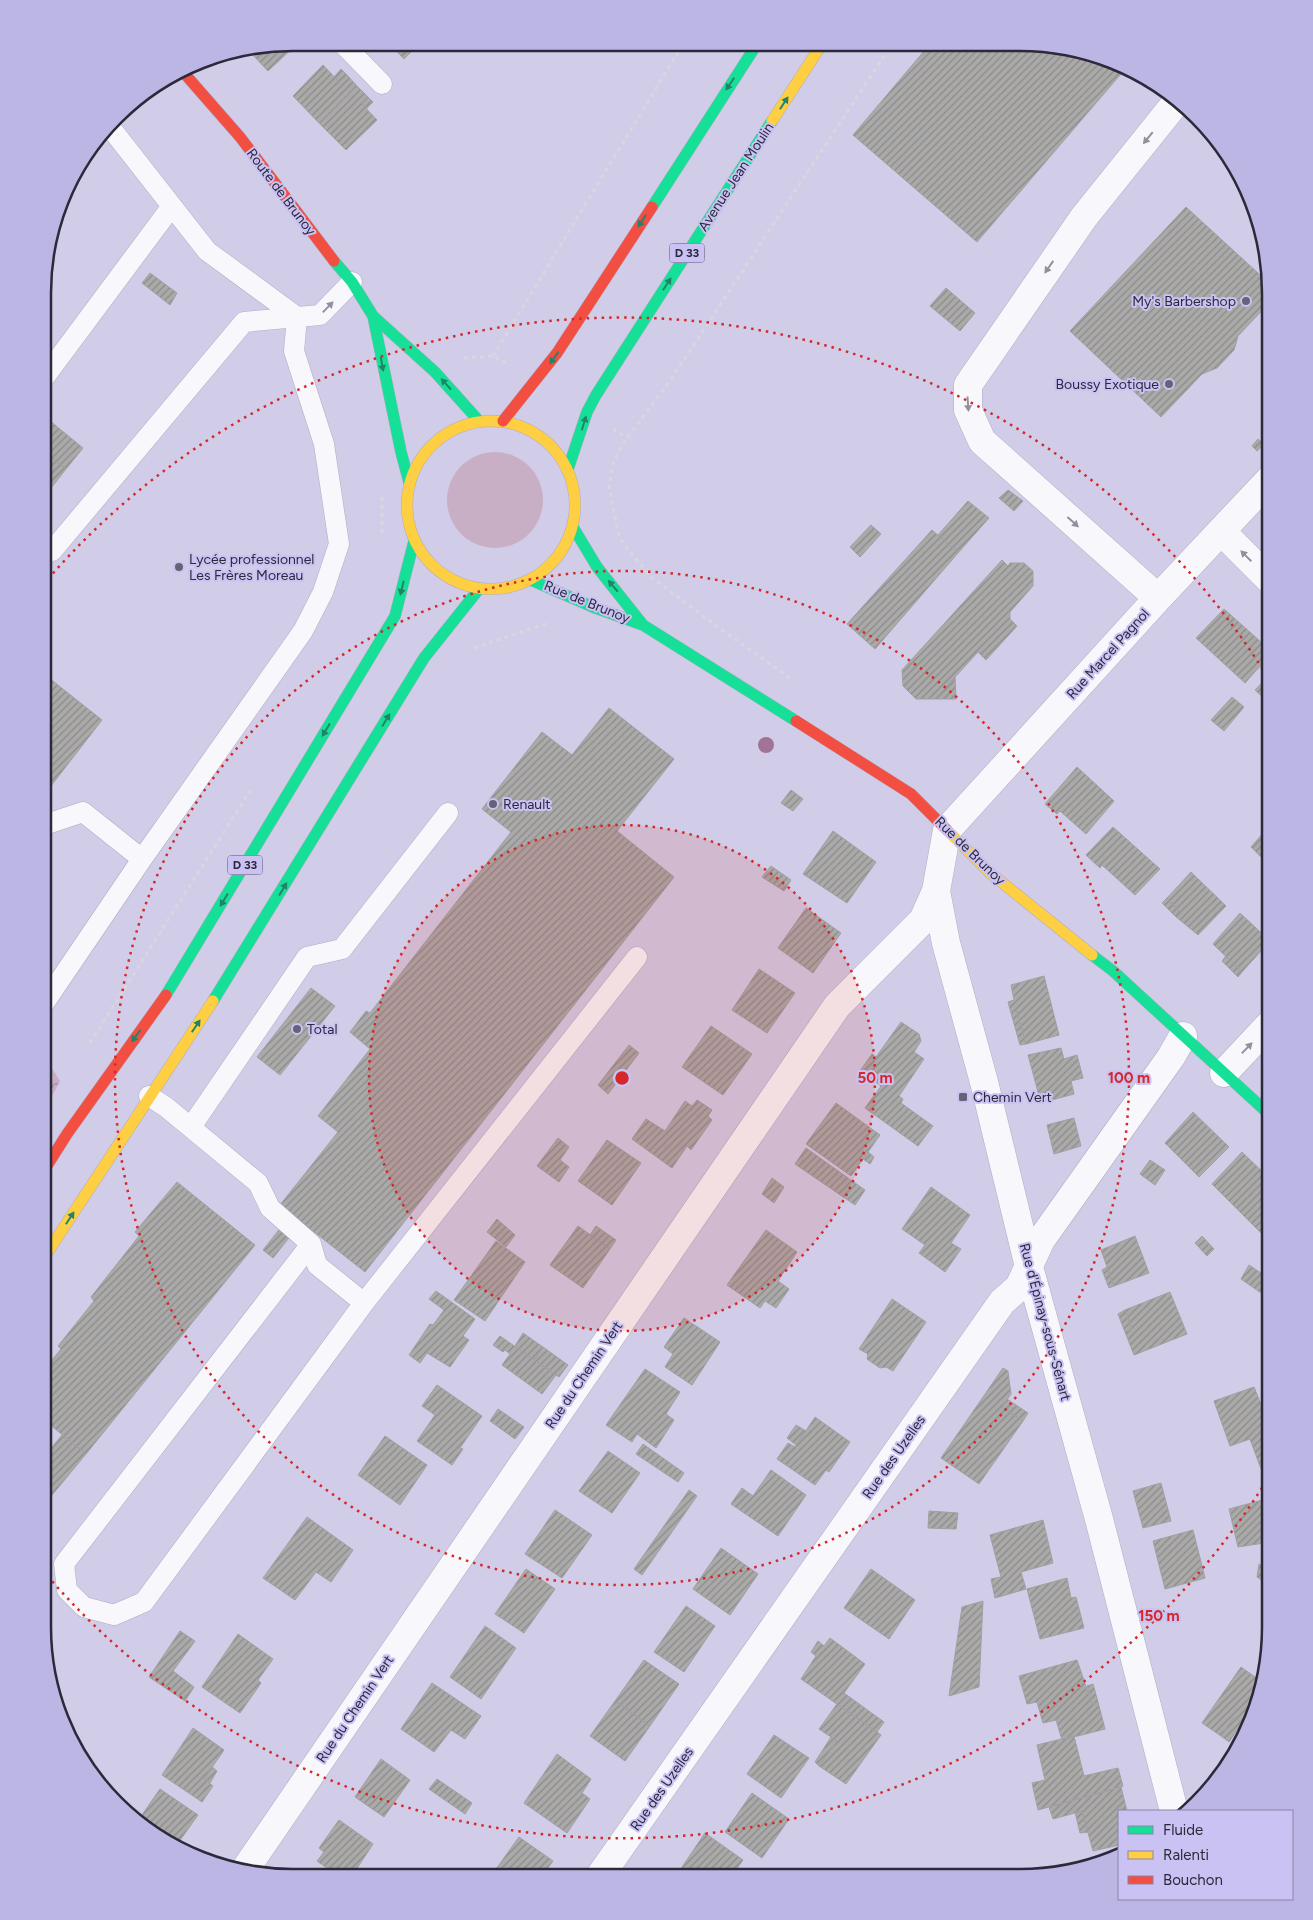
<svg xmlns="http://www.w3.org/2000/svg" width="1313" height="1920" viewBox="0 0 1313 1920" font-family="Figtree,sans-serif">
<defs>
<pattern id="forest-crowns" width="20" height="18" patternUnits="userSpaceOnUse" patternTransform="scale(1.25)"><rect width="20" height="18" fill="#c9afc5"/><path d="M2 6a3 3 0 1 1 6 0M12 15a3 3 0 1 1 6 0" fill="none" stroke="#a38ea1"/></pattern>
<pattern id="building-hatch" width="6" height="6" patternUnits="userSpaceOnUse" patternTransform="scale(1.25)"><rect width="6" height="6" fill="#abaaa9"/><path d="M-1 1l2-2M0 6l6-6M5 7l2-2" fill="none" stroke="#8b8a8b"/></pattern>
</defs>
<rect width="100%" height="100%" fill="#d1cde8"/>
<path fill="#c9afc5" d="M447 500a48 48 0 1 1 96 0a48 48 0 1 1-96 0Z"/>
<path fill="url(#forest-crowns)" d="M43 1054 60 1081 43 1113Z"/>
<path fill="url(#building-hatch)" stroke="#a19fa3" d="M293 42 298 43 268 71 248 50Z
M389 43H420L404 59Z
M930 44 1053 45 1115 61 1126 68 977 242 853 135Z
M323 65 339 82 347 75 357 86 319 123 293 96Z
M341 69 347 75 339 82 334 77Z
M357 86 368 97 361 103 377 120 346 150 319 123Z
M368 97 373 102 366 109 361 103Z
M1186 207 1270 284V302L1238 336 1234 350 1217 368 1202 374 1161 417 1070 331Z
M150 273 177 293 170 305 142 283Z
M946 288 975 313 960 331 930 306Z
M44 416 83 448 66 469 44 452Z
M1258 439 1264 444 1257 451 1252 446Z
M44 452 66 469 44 497Z
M1008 490 1023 501 1014 511 999 498Z
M968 501 989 518 958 553 938 535Z
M871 525 881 534 860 557 850 547Z
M932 530 958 553 875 649 847 624Z
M1002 560 1008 566 1010 563H1024L1033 571V586L1010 612V619L1017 626 986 660 978 652 935 699H916L903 686 902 670Z
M1224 609 1270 650V655L1245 683 1196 638Z
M44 674 102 720 44 795Z
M1270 674V704L1255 690Z
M955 677 956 699H935Z
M1232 697 1244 707 1224 731 1211 720Z
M609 708 674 759 617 831 674 877 365 1272 280 1205 338 1132 318 1116 370 1049 350 1032 366 1011 370 1013 511 832 482 809 542 732 572 755Z
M1077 767 1114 801 1086 834 1060 811 1057 814 1045 804Z
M791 790 803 799 793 811 781 803Z
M1270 825V848L1262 858 1251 847Z
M1113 827 1160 869 1135 895 1102 865 1100 868 1086 855Z
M833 831 876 862 847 903 803 874Z
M1270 848V866L1262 858Z
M771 866 791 880 784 891 762 877Z
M1191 872 1226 906 1198 935 1175 916 1179 911 1167 898Z
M1167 898 1179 911 1175 916 1162 903Z
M806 908 841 933 813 973 778 948Z
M1240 913 1270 941 1242 972 1213 944Z
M1226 956 1242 972 1238 977 1222 961Z
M759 969 795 993 767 1033 732 1010Z
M1044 976 1059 1035 1026 1044 1017 1011 1011 1013 1008 1002 1014 1000 1011 985Z
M311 988 335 1006 280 1075 257 1057Z
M1017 1011 1026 1044 1020 1045 1011 1013Z
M901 1022 919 1034 921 1041 914 1052 924 1059 899 1096 903 1099 901 1103 933 1126 918 1146 865 1108 881 1086 860 1071 872 1054 876 1057Z
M711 1026 752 1054 723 1095 682 1067Z
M629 1045 639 1053 608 1094 598 1085Z
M1061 1048 1064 1059 1077 1055 1083 1078 1071 1081 1074 1094 1041 1103 1028 1055Z
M697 1100 712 1110 708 1116 712 1120 691 1150 687 1146 672 1168 632 1139 646 1119 665 1131 685 1101 692 1106Z
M836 1103 880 1135 851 1176 806 1144Z
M1193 1112 1229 1147 1199 1177 1165 1143Z
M1074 1118 1081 1146 1054 1154 1047 1125Z
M558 1138 569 1147 560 1160 569 1167 559 1182 537 1166Z
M607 1140 641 1163 612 1205 578 1181Z
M806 1148 865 1190 855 1205 795 1164Z
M868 1152 874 1157 870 1164 863 1159Z
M1242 1152 1270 1179V1225L1262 1234 1212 1184Z
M1150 1160 1165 1170 1155 1185 1140 1174Z
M772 1178 784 1187 774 1203 762 1194Z
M177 1182 255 1245 86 1454 43 1419V1371L61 1349 58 1346 94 1301 91 1297 139 1236 135 1232Z
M931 1187 970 1215 951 1243 961 1249 945 1272 919 1253 925 1245 902 1229Z
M497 1219 515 1235 506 1247 487 1232Z
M282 1226 292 1234 273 1258 263 1250Z
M578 1226 610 1249 583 1288 550 1265Z
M596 1226 616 1240 610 1249 590 1235Z
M766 1230 797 1252 778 1281 789 1289 776 1308 765 1301 760 1308 727 1285Z
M1135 1236 1149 1273 1114 1286 1101 1250Z
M1202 1236 1214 1249 1207 1256 1195 1243Z
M496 1241 525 1262 485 1321 454 1300Z
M1249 1265 1270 1279V1288L1264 1295 1241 1279Z
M1107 1267 1114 1286 1109 1288 1102 1270Z
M436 1291 475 1319 463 1336 469 1340 450 1367 427 1353 420 1363 409 1355 430 1324 433 1325 444 1310 429 1299Z
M1170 1292 1187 1334 1134 1355 1125 1332 1132 1329 1125 1310Z
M892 1299 926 1322 893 1371 886 1367 880 1368 867 1359 868 1354 859 1349Z
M1125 1310 1132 1329 1125 1332 1118 1314Z
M684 1318 720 1342 692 1385 665 1367 673 1354 664 1347Z
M523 1333 543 1347 534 1360 515 1346Z
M500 1336 556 1375 542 1394 502 1365 510 1354 505 1350 503 1352 493 1345Z
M543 1347 568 1365 559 1377 534 1360Z
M1003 1368 1008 1371 1011 1394 1002 1407 1023 1421 979 1484 941 1458Z
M645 1369 680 1392 666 1414 674 1420 656 1448 637 1434 632 1442 606 1425Z
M437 1385 482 1416 460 1448 463 1449 452 1465 417 1441 435 1415 422 1406Z
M1254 1387 1270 1427V1471L1261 1469 1250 1439 1230 1446 1214 1401Z
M1007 1399 1028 1413 1023 1421 1002 1407Z
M498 1409 524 1427 515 1439 490 1421Z
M815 1417 850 1442 829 1472 826 1470 815 1485 777 1459 788 1443 795 1447Z
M796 1425 806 1431 796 1445 787 1438Z
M62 1435 86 1454 43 1506V1458Z
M385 1436 427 1465 400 1505 358 1475Z
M643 1444 684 1473 678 1482 636 1454Z
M608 1451 640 1473 612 1513 579 1491Z
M771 1470 806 1495 778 1536 731 1504 742 1488 753 1496Z
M1161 1483 1171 1521 1143 1528 1133 1491Z
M689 1490 697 1496 642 1575 634 1569Z
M1270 1498V1508L1264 1543 1238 1547 1229 1509Z
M555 1510 592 1535 562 1578 525 1554Z
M929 1511 958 1513 956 1529 928 1528Z
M307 1517 353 1550 331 1582 316 1572 295 1600 263 1578Z
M1043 1520 1053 1563 1021 1572 1026 1589 995 1598 991 1579 1001 1577 990 1535Z
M1193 1530 1205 1578 1165 1589 1153 1541Z
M721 1548 758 1574 730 1615 693 1589Z
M1259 1564 1270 1571V1586L1257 1577Z
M526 1569 555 1589 524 1633 495 1614Z
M871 1569 915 1600 889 1639 844 1608Z
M1067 1578 1071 1598 1076 1597 1084 1628 1040 1639 1027 1589Z
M983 1601 979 1687 949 1696 962 1607Z
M686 1606 715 1626 684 1672 654 1652Z
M485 1626 516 1648 481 1699 450 1677Z
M180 1631 195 1641 173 1671 194 1687 185 1701 149 1677Z
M238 1634 273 1659 258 1680 261 1683 240 1713 202 1687Z
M830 1638 865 1664 844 1693 884 1722 877 1732 801 1679 816 1656 811 1652 818 1641 824 1646Z
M644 1660 679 1684 650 1726 615 1701Z
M1077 1660 1092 1704 1098 1702 1105 1729 1062 1740 1056 1720 1043 1723 1037 1702 1027 1704 1019 1676Z
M1241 1667 1262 1682 1257 1708 1248 1727 1234 1717 1221 1736 1202 1723Z
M432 1683 481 1716 465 1739 451 1730 434 1752 401 1729Z
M1093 1684 1098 1702 1092 1704 1087 1686Z
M615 1701 650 1726 625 1761 590 1736Z
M837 1704 881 1735 846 1784 819 1766 837 1741 819 1729Z
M1234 1717 1242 1723 1229 1742 1221 1736Z
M193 1728 224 1750 204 1779 213 1786 202 1802 162 1775Z
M774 1735 809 1758 781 1798 747 1774Z
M1074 1736 1084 1776 1118 1768 1123 1786 1038 1810 1032 1783 1045 1780 1037 1745Z
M831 1737 837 1741 819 1766 815 1762Z
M557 1754 591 1779 582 1793 590 1799 567 1833 524 1803Z
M381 1759 410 1780 384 1817 355 1797Z
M212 1767 217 1771 210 1783 204 1779Z
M437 1779 472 1803 465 1814 429 1789Z
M1121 1787 1127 1811H1119V1845L1093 1851 1082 1811 1053 1819 1049 1807Z
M160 1789 198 1815 176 1846 137 1822Z
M752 1793 789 1819 762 1858 725 1832Z
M1082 1811 1088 1832 1080 1833 1075 1812Z
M339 1820 373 1844 352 1876H338L317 1861 324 1852 319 1848Z
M705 1833 743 1860 731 1877H682L678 1873Z
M519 1837 553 1861 542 1876H491Z"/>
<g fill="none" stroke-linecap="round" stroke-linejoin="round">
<defs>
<path id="lane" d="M342 43 382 84
M44 378 172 206
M52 551 244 322 320 315 352 282
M44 825 83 812 142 859
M43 1005 142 859 303 631 323 592 339 544 324 444 294 351 297 317 207 251 110 127
M149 1096 166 1107 258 1183 270 1208 311 1244 317 1265 364 1303 637 957
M191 1127 307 957 342 949 448 813
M311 1244 64 1564 67 1590 84 1607 114 1615 144 1602 364 1303"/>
<path id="street" d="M1222 532 1270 580
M1158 598 982 441 968 410V385L1084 217 1178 100
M1224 1073 1270 1024
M1174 1811 1099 1519 1029 1267 984 1082 946 943 936 891 947 830 1158 598 1270 479
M244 1871 837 1006 923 920 936 891
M600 1876 1002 1302 1019 1287 1041 1240 1171 1057 1183 1036"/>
<path id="fast" d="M652 207 757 44
M334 261 352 282 373 316 435 372 479 421
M373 316 401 452 409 482
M568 469 587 412 596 395 772 121
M573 527 597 567 643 625
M531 580 593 607 643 625 796 721
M1092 955 1113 971 1270 1115
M166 995 395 616 414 541
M213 1001 424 658 479 589"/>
<path id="slow" d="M772 121 822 44
M407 505a84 84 0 1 1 168 0a84 84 0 1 1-168 0Z
M947 830 989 872 1092 955
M43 1259 213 1001"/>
<path id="jam" d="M184 73 240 137 334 261
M503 421 557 353 652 207
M796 721 911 794 947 830
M43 1172 67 1134 166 995"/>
</defs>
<use href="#lane" stroke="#afacc1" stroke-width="21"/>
<use href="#street" stroke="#afacc1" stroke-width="29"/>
<use href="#fast" stroke="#afacc1" stroke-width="12"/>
<use href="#slow" stroke="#afacc1" stroke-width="12"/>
<use href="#jam" stroke="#afacc1" stroke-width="12"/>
<path stroke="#d8d6df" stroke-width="3" stroke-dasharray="4 4" stroke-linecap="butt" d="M493 356 683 44
M464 358 493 356 510 365
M613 429 627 438
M382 497V534
M474 648 548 623
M790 678 722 630 650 576 623 543 618 533 609 486 614 460 627 438 672 378 892 44
M90 1043 250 791"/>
<use href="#lane" stroke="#f8f8fc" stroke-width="20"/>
<use href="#street" stroke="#f8f8fc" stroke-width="28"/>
<use href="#fast" stroke="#16e098" stroke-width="11"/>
<use href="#slow" stroke="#ffcf43" stroke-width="11"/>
<use href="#jam" stroke="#f24e42" stroke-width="11"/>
</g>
<circle fill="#a17497" cx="766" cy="745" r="8"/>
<defs><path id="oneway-solid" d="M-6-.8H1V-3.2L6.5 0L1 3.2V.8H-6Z" transform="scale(1.25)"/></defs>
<g fill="#21846a">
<use href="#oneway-solid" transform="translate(730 84) rotate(124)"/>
<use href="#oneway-solid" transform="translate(784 103) rotate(-57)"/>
<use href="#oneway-solid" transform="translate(642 221) rotate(123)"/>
<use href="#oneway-solid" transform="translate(667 284) rotate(-57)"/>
<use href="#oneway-solid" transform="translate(554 358) rotate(126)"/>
<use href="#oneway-solid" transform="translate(382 364) rotate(80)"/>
<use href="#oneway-solid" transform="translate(446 384) rotate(-132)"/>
<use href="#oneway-solid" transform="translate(584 423) rotate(-73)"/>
<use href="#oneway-solid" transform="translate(613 586) rotate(-130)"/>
<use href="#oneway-solid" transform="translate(402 588) rotate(104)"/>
<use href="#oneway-solid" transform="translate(386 720) rotate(-59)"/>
<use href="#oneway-solid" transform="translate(326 730) rotate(121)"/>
<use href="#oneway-solid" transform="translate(283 889) rotate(-59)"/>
<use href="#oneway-solid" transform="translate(224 900) rotate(121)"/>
<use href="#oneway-solid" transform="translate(196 1026) rotate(-56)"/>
<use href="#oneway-solid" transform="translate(136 1036) rotate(126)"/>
<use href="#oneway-solid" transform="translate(70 1218) rotate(-57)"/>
</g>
<g fill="#92909c">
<use href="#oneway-solid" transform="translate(1148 138) rotate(129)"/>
<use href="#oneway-solid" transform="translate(1049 267) rotate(125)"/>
<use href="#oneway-solid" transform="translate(328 307) rotate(-46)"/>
<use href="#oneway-solid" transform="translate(968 404) rotate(86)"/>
<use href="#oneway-solid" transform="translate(1073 522) rotate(42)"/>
<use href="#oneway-solid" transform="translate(1246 556) rotate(-135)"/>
<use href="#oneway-solid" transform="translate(1247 1048) rotate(-46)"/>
</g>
<circle cx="622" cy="1078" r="253" fill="#d62828" fill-opacity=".12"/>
<g fill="none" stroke="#d62828" stroke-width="2.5" stroke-dasharray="2.5 5">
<circle cx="622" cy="1078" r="253"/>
<circle cx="622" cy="1078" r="507"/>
<path d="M1270 1475A760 760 0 0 1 44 1572M48 579A760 760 0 0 1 1270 681"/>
</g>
<g fill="#666278" stroke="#c9c2f3" stroke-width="2">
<circle cx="1246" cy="301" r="5"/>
<circle cx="1169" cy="384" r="5"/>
<circle cx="179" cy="567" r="5"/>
<circle cx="493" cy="804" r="5"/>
<circle cx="297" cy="1029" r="5"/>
<rect x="958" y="1092" width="10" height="10" rx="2.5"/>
</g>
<g text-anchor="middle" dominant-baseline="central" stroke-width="4" stroke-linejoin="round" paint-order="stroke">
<g fill="#c9c2f3" stroke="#5b5772" stroke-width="1">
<rect x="669.5" y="243.5" width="35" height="19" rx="4"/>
<rect x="227.5" y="855.5" width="35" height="19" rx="4"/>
</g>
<g font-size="12" font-weight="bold" fill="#2c293b">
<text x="687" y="253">D 33</text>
<text x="245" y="865">D 33</text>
</g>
<g font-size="14" fill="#2c293b" stroke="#c9c2f3">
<text transform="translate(736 177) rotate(-57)">Avenue Jean Moulin</text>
<text transform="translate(281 192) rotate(53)">Route de Brunoy</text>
<text transform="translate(587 602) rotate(22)">Rue de Brunoy</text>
<text transform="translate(1108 654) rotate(-48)">Rue Marcel Pagnol</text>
<text transform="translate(970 851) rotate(44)">Rue de Brunoy</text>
<text transform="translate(1045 1322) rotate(75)">Rue d'Épinay-sous-Sénart</text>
<text transform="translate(584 1375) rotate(-56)">Rue du Chemin Vert</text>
<text transform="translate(894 1457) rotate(-55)">Rue des Uzelles</text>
<text transform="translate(355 1709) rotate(-56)">Rue du Chemin Vert</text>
<text transform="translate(662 1789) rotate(-55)">Rue des Uzelles</text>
</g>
<g font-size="14" fill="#2c293b" stroke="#c9c2f3" text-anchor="start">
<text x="1236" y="301" text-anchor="end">My's Barbershop</text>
<text x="1159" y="384" text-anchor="end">Boussy Exotique</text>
<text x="189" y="559">Lycée professionnel<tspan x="189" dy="16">Les Frères Moreau</tspan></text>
<text x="503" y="804">Renault</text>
<text x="307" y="1029">Total</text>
<text x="973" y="1097">Chemin Vert</text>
</g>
</g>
<path d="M0 0H1313V1920H0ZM293 51H1020A242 242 0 0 1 1262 293V1627A242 242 0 0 1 1020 1869H293A242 242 0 0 1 51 1627V293A242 242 0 0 1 293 51Z" fill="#bcb6e4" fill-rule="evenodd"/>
<path fill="none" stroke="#2c293b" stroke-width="2.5" d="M293 51H1020A242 242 0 0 1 1262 293V1627A242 242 0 0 1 1020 1869H293A242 242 0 0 1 51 1627V293A242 242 0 0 1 293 51Z"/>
<circle cx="622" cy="1078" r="8" fill="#d62828" stroke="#c9c2f3" stroke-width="2.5"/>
<g font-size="15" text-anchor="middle" font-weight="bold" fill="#d62828" stroke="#c9c2f3" stroke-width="4" stroke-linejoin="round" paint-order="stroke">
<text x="875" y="1083">50 m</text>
<text x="1129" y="1083">100 m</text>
<text x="1159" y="1621">150 m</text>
</g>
<rect x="1118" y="1810" width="175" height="90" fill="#c9c2f3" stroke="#8a85a9"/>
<rect x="1128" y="1826" width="25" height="8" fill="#16e098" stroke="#8a85a9"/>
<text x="1163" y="1835" font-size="15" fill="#2c293b">Fluide</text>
<rect x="1128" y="1851" width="25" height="8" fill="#ffcf43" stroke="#8a85a9"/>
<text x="1163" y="1860" font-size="15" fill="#2c293b">Ralenti</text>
<rect x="1128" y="1876" width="25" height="8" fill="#f24e42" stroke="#8a85a9"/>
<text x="1163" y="1885" font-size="15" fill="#2c293b">Bouchon</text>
</svg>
